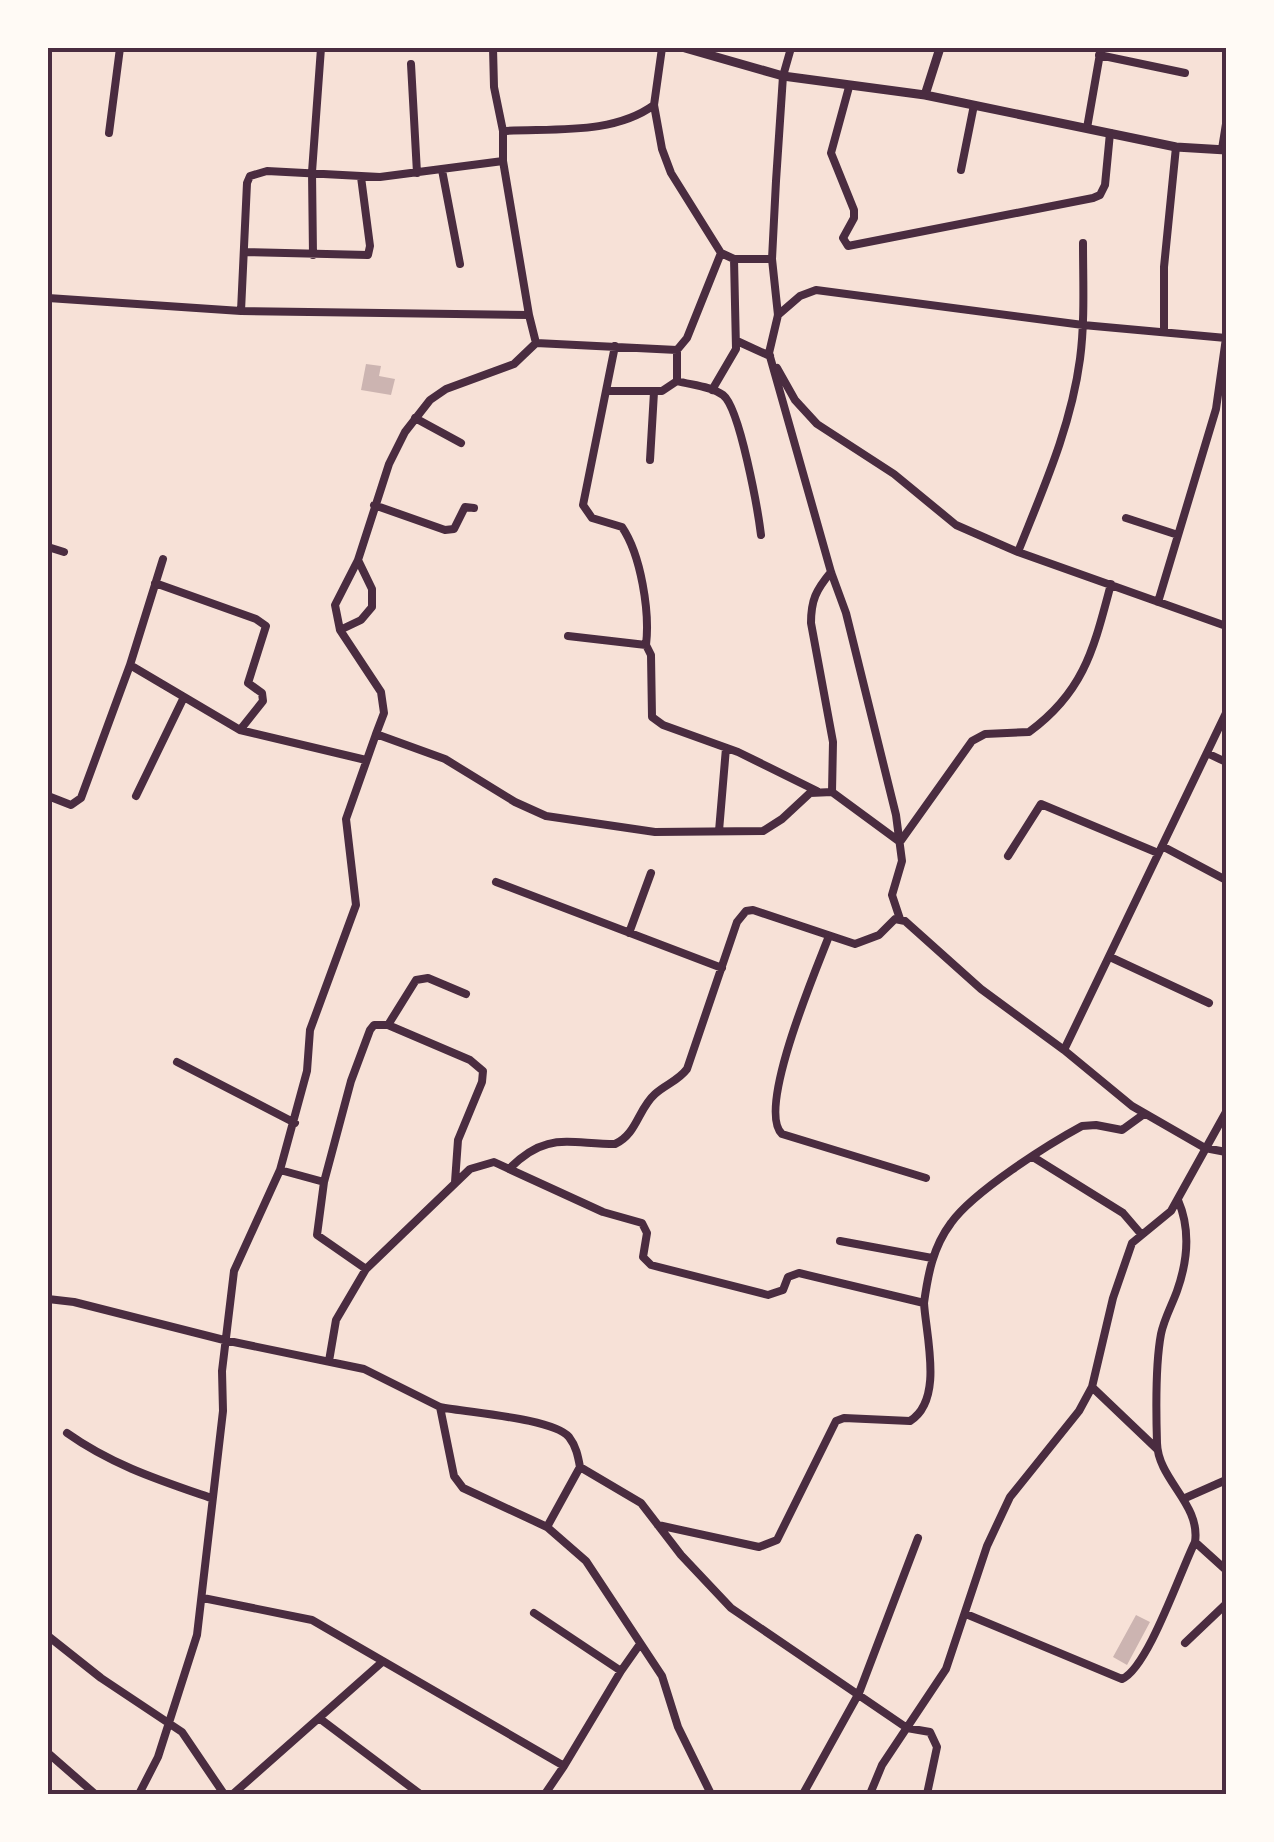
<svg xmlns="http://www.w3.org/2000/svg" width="1274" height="1842" viewBox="0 0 1274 1842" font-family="'Nunito Sans',sans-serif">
<rect width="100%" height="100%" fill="#f7e1d7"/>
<path fill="#ccb4b1" d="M366 364 381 366 379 376 395 379 391 395 361 390Z
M1136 1615 1150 1622 1127 1665 1113 1657Z"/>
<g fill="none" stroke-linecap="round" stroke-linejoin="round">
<path stroke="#4a2c40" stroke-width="8" d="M493 48 494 87 503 131
M791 48 783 76 776 181 772 259 778 315 769 353 831 572 846 613 896 815 902 861 892 895 900 919
M1099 55 1185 73
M411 64 417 173
M849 87 831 153 854 210V218L843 238 848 246 1093 198 1100 195 1105 185 1110 133
M654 105 662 149 671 173 721 253
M1087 128 1101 48
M109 133 120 48
M1222 149 1226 124
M442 170 460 264
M961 170 974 105
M245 252 368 255 370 246 361 177
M313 255 312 172 321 48
M48 298 241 311 529 315 503 161V131C553 128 613 135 654 105L662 48
M241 311 247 183 250 176 267 171 380 177 503 161
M529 315 536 343
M778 315 800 296 816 290 1083 325 1226 338
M1164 332V267L1176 147
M737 341 770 356
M615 346 583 505 592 518 622 527C641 555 650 612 646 645
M677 350V381C691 385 711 386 723 395 740 408 758 511 761 535
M777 368 795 400 817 424 894 474 956 525 1018 552 1226 626
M712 390 736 349 734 259
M607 391H662L677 381
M415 418 461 443
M650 460 654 392
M374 505 445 530 454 529 465 507 474 508
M1126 518 1178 535
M48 547 64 552
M1018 552C1043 489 1071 427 1080 359 1085 321 1083 282 1083 243
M831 572C816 590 811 600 811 623L833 742 832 792
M155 583 256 619 266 626 248 683 262 693 263 701 240 730
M1158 602 1216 409 1226 338
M340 630 361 620 372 607V589L358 560
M568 636 646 645 651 655 652 717 663 725 738 752 817 791
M130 665 163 559
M376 734 384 713 381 692 340 630 335 605 358 560 389 464 405 432 430 400 446 389 514 364 536 343 677 350 687 338 721 253 734 259H772
M1209 754 1226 762
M48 796 71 805 81 798 130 665 240 730 366 760
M136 796 184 697
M719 831 726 748
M1162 846 1226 880
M1008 856 1041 804 1158 853
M496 882 722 968
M629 933 651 873
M829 936C816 970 756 1110 782 1134L926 1178
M1110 957 1209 1003
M388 1025 470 1060 483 1071 482 1082 458 1140 455 1182
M1064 1050 1226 713
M177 1062 295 1123
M1033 1157 1123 1213 1141 1234
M509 1169 603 1212 642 1223 647 1233 643 1257 651 1265 768 1295 783 1290 788 1277 799 1273 924 1303C928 1274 933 1247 951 1223 973 1192 1047 1145 1082 1126L1096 1125 1122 1130 1144 1114
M280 1170 324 1182 351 1081 370 1030 374 1025H388L416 980 428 978 466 994
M324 1182 317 1235 366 1269
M840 1241 932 1258
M48 1299 74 1302 224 1340 364 1369 440 1407 454 1476 463 1488 547 1527 586 1561 662 1676 678 1727 711 1794
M329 1361 336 1320 366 1269 470 1169 494 1162 509 1169C546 1131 568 1144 615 1144 637 1134 638 1109 655 1094 666 1084 678 1081 687 1069L737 922 746 911 753 910 855 944 879 935 895 919 905 921 981 989 1064 1050 1132 1106 1205 1148 1226 1152
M1092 1387 1157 1449
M440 1407C469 1413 552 1418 569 1437 576 1446 578 1456 580 1467
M67 1433C112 1465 159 1480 211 1498
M1183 1499 1226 1480
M658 1525 759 1547 777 1540 836 1421 844 1418 910 1421C944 1400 926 1336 924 1303
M547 1527 580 1467 641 1503 681 1555 731 1608 907 1728 930 1732 937 1747 927 1794
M1195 1542 1226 1570
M203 1598 312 1620 564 1766 621 1671
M534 1613 621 1671 640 1644
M966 1614 1122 1679C1148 1668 1180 1572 1195 1542 1201 1504 1158 1480 1157 1443 1156 1411 1155 1366 1161 1334 1164 1319 1172 1305 1177 1291 1188 1260 1191 1230 1178 1200
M48 1636 101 1678 182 1732 224 1794
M1185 1643 1226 1604
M319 1718 420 1794
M48 1753 95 1794
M139 1794 158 1757 197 1635 223 1411 222 1371 234 1271 280 1170 307 1071 310 1030 356 905 346 819 376 734 445 759 515 802 546 816 655 832 763 831 782 819 810 793 832 792 900 842 972 741 985 734 1029 732C1085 691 1094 647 1111 584
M233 1794 381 1663
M545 1794 564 1766
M803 1794 859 1693 918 1538
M870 1794 882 1765 946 1669 987 1546 1010 1497 1079 1411 1092 1387 1113 1298 1132 1243 1171 1211 1226 1112"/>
<path stroke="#4a2c40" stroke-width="9" d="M685 48 783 76 925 95 1176 147 1226 150
M925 95 940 48"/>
</g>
<rect width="1274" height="1842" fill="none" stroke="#fffaf5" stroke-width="100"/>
<rect x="50" y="50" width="1174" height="1742" fill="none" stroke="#4a2c40" stroke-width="4"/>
</svg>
